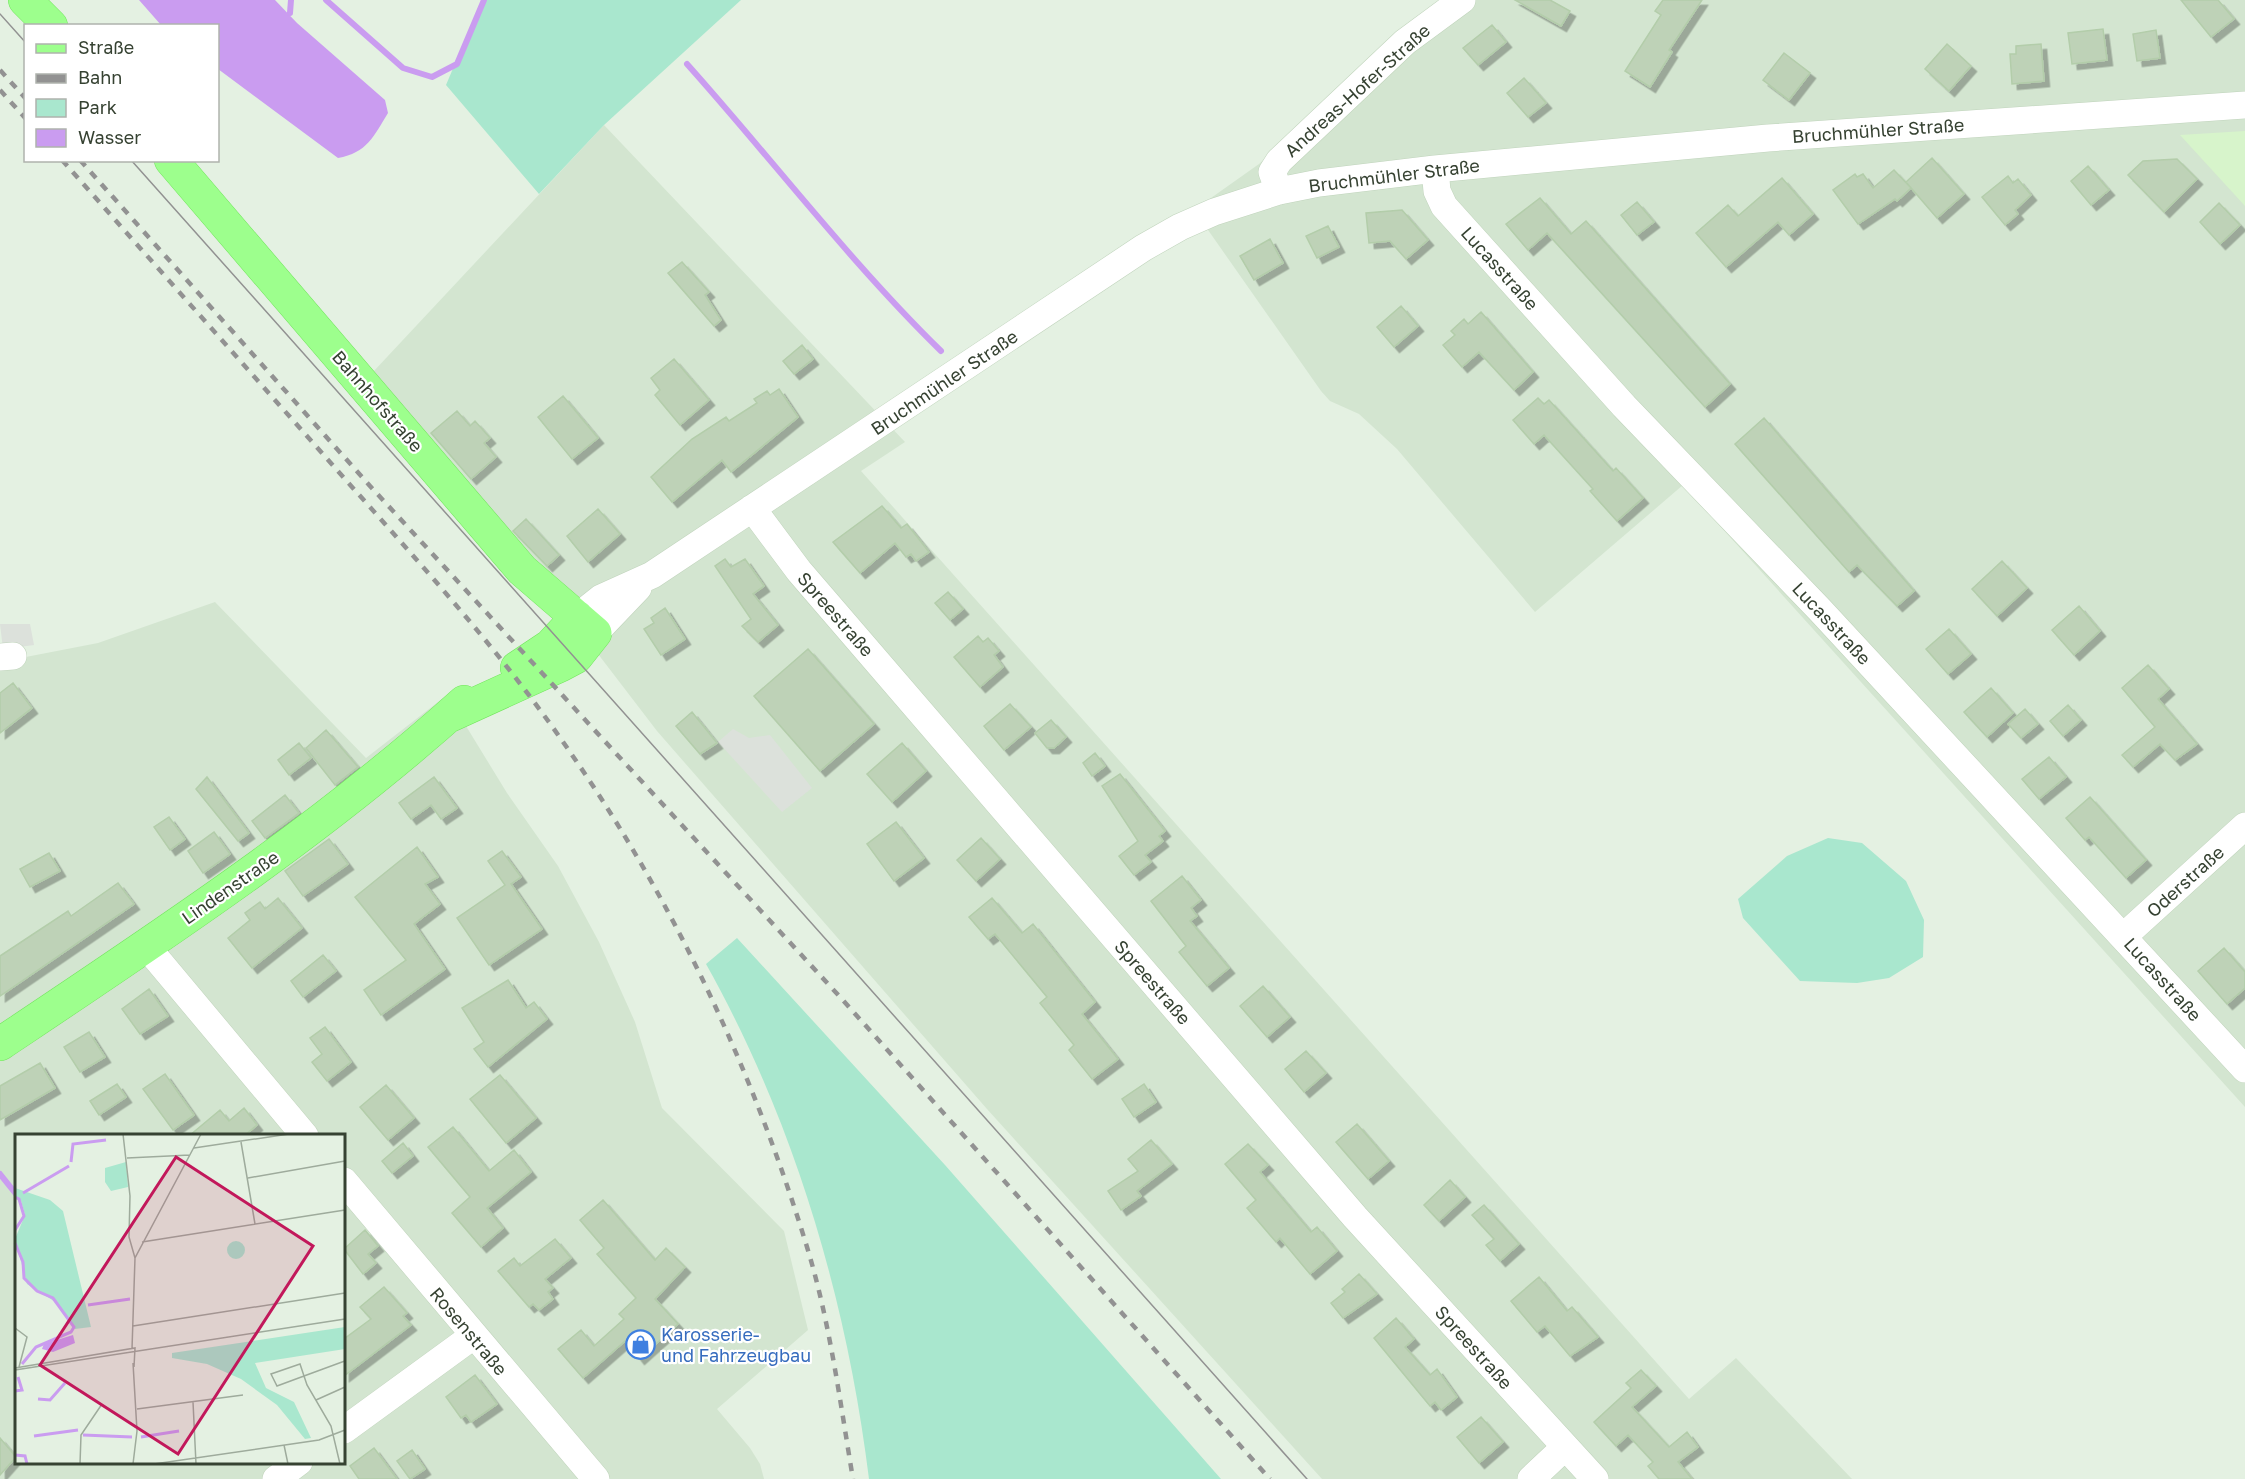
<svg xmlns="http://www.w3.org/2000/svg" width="2245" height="1479" viewBox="0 0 2245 1479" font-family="'Golos Text',sans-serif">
<defs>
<filter id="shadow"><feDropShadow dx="5.5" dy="5.5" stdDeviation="0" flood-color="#0004"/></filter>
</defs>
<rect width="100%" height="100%" fill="#e4f1e2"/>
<path fill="#d3e5d0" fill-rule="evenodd" d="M1448 0H2245V1107L1683 485 1535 612 1397 449 1359 414 1330 401 1321 391 1194 210 1259 164 1402 31Z
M604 125 905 442 861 471 1689 1399 1736 1358 1852 1479H1322L987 1109 657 731 585 637 373 372Z
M215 602 366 758 447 695 507 793 558 866 599 942 635 1022 662 1108 784 1231 808 1330 717 1409 750 1448 760 1464 764 1479H0V662L98 643ZM16 1136H344V1462H16Z"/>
<path fill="#d7f4cb" d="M2245 131V206L2180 135Z"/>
<path fill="#a9e7ce" d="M482 0H741L604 125 539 194 446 85Z
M1828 838 1862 843 1906 881 1924 920 1923 957 1889 978 1857 983 1800 981 1743 918 1738 899 1787 856Z
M737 938 945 1165 1221 1479H869C847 1300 794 1121 706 964Z"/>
<path fill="#dce1db" d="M0 624H30L34 645 3 649Z
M733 729 749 738 770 735 812 788 782 812 718 742Z"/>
<path fill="#ca9cf0" d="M139 0H275L297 23 385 100 388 113C374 136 367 153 338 158L218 69V26L161 25Z"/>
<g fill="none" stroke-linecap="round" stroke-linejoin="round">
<path stroke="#ca9cf0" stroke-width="6" d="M326 0 403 68 432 77 457 64 484 0
M290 13 291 0
M687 64C772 159 850 262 941 351
M0 1174 16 1194"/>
</g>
<path fill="#bed2b7" stroke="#b3cdaa" stroke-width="1.5" filter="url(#shadow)" d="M1515 0H1550L1570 11 1561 26Z
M1663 0H1702L1669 50 1672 52 1650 87 1625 71 1661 15 1655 11Z
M2181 0H2218L2234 19 2211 37Z
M1492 25 1506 42 1478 65 1463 48Z
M2103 29 2107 60 2072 64 2068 33Z
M2156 30 2160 58 2137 61 2133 34Z
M1947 44 1971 66 1949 91 1925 69Z
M2041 44 2044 81 2012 84 2010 54H2016V46Z
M1784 53 1810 73 1789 100 1763 80Z
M1524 78 1546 103 1528 117 1507 93Z
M1932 158 1964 194 1937 218 1906 182Z
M2177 159 2197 179 2164 212 2128 175 2143 161Z
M2088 166 2109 190 2091 205 2071 181Z
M1894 170 1911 188 1897 201 1895 199 1858 224 1833 190 1855 174 1857 177 1863 174 1873 188Z
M2008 176 2013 183 2018 179 2031 195 2015 210 2018 214 2005 225 1982 197Z
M1782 178 1813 214 1789 235 1778 222 1726 267 1696 233 1728 205 1738 216Z
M1540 198 1571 234 1586 221 1730 384 1705 407 1547 233 1528 250 1506 224Z
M1637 202 1654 222 1637 235 1621 215Z
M2219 203 2240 225 2220 244 2200 222Z
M1402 210 1428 240 1406 259 1390 241 1369 243 1366 213Z
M1328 226 1339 247 1317 258 1306 236Z
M1270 239 1283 263 1254 280 1240 256Z
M682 262 709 292 705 295 721 320 714 326 668 273Z
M1401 306 1418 326 1394 347 1377 327Z
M1481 312 1533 372 1514 390 1479 352 1462 367 1443 345 1455 335 1451 331 1464 319 1468 324Z
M802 345 813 359 794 374 783 361Z
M674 359 709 400 680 425 655 395 660 390 651 378Z
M779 389 798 417 731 472 722 460 672 502 651 477 692 439 726 417 729 421 757 403 754 399 767 391 770 395Z
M563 396 598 438 572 459 538 417Z
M1538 398 1544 404 1549 400 1613 471 1616 468 1643 498 1617 521 1590 491 1593 489 1544 435 1534 444 1513 420Z
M457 411 470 426 475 421 490 438 484 443 496 457 471 479 431 433Z
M1764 418 1914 591 1897 606 1857 565 1849 572 1735 444Z
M882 506 901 528 907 524 929 552 916 561 911 554 906 557 895 543 860 573 833 542Z
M598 509 620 534 588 562 567 536Z
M526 519 559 555 547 566 513 531Z
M725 559 731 567 745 559 764 586 753 594 778 625 758 642 742 626 751 619 715 566Z
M2002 561 2027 588 1997 616 1972 589Z
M948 592 963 609 950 620 935 603Z
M2079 606 2100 631 2074 655 2052 630Z
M665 608 685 639 661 655 644 629 654 623 651 618Z
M1949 629 1971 654 1948 674 1926 649Z
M978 636 983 642 988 638 999 651 994 655 1003 667 980 687 954 657Z
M808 649 874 724 820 771 754 696Z
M2148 665 2169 689 2158 699 2197 744 2175 760 2160 744 2133 767 2122 755 2155 727 2122 688Z
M13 683 32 708 0 733V693Z
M1991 688 2013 713 1987 737 1964 712Z
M1010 704 1031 727 1004 750 984 726Z
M2068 705 2081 720 2063 736 2050 721Z
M2025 709 2038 724 2021 738 2008 724Z
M692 712 717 743 700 754 676 726Z
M1051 720 1066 737 1054 748H1047L1035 733Z
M326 730 358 767 335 785 306 748Z
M299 743 311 758 289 775 278 760Z
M902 743 926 771 892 802 867 774Z
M1095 753 1105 766 1092 776 1083 763Z
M2049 757 2066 777 2039 799 2022 779Z
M1120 774 1165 831 1159 836 1163 841 1145 855 1151 862 1134 875 1119 856 1138 841 1102 786Z
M207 777 249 833 238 841 196 789Z
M434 777 457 808 441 819 431 805 411 819 399 803Z
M285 795 299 813 265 838 252 821Z
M2090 797 2146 860 2126 878 2089 837 2085 840 2066 818Z
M169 817 185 839 170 850 154 827Z
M896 822 924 858 894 881 867 844Z
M214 832 230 854 203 873 188 851Z
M981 838 1000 859 976 881 957 860Z
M329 839 348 864 303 896 285 871Z
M417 847 438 877 425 884 440 904 414 924 445 969 381 1015 364 990 406 960 355 897Z
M502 851 521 877 511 884 542 929 489 965 457 918 505 885 488 861Z
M49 853 60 871 30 887 20 869Z
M1182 876 1201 900 1191 908 1197 916 1190 921 1229 968 1207 986 1179 952 1186 946 1151 901Z
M118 883 134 904 0 996V956L68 911 71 916Z
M278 898 302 928 252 968 228 938 250 920 245 913 260 902 265 909Z
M992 898 1022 933 1033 924 1095 1002 1082 1014 1118 1059 1092 1079 1069 1050 1074 1045 1040 1003 1047 997 995 934 988 939 969 917Z
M2224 948 2245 972V988L2227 1004 2198 971Z
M323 955 336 971 303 997 291 981Z
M508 980 526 1008 534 1002 547 1019 488 1067 474 1049 484 1042 462 1008Z
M1263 986 1290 1017 1267 1037 1240 1006Z
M149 989 168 1016 140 1034 122 1009Z
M325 1027 351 1062 327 1081 312 1062 322 1054 310 1038Z
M89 1032 105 1057 80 1072 64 1047Z
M1306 1051 1326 1073 1304 1092 1285 1069Z
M40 1063 55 1088 0 1120V1086Z
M165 1074 194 1115 173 1130 143 1089Z
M500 1075 536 1118 506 1143 470 1099Z
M117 1084 126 1097 99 1115 90 1101Z
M1144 1084 1156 1102 1134 1117 1122 1099Z
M386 1085 414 1118 388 1140 360 1107Z
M244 1108 257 1125 244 1136H189L220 1110 229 1121Z
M1357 1124 1389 1161 1368 1179 1336 1142Z
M453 1127 489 1171 514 1150 531 1172 487 1208 503 1228 481 1247 452 1213 470 1197 428 1147Z
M1151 1140 1172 1164 1137 1191 1141 1196 1121 1210 1108 1191 1138 1171 1128 1159Z
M403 1143 413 1156 392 1173 382 1161Z
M1248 1144 1268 1165 1260 1172 1311 1232 1317 1227 1337 1251 1310 1274 1280 1238 1276 1242 1247 1208 1256 1200 1225 1164Z
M1450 1180 1465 1197 1439 1221 1424 1205Z
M603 1200 655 1260 666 1248 685 1267 655 1299 678 1324 639 1359 625 1341 583 1378 558 1349 581 1330 594 1346 624 1319 619 1314 636 1298 597 1254 604 1248 580 1220Z
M1484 1205 1519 1244 1500 1261 1486 1245 1494 1239 1472 1215Z
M365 1230 378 1246 368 1254 376 1263 363 1274 344 1249Z
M555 1239 571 1258 545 1279 553 1288 548 1292 553 1299 539 1310 533 1304 529 1307 498 1271 514 1258 520 1266Z
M1359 1274 1377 1294 1343 1318 1331 1303 1345 1292 1342 1289Z
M1539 1277 1567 1311 1572 1307 1598 1337 1570 1356 1545 1326 1537 1332 1511 1301Z
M384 1287 407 1313 403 1316 411 1325 344 1376V1339L371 1319 360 1307Z
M1396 1318 1414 1339 1405 1347 1430 1375 1437 1369 1457 1397 1441 1410 1435 1402 1430 1406 1374 1338Z
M1641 1370 1656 1386 1632 1407 1669 1447 1687 1432 1698 1447 1678 1462 1692 1479H1659L1648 1466 1653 1462 1628 1435 1616 1446 1594 1422 1631 1388 1626 1383Z
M475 1375 497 1404 471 1422 466 1415 461 1418 446 1397Z
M1481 1417 1503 1442 1479 1463 1457 1437Z
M0 1438 16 1457 0 1475Z
M374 1448 397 1479H359L350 1466Z
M412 1450 425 1469 410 1479 397 1461Z"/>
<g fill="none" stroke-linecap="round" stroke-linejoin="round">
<defs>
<path id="minor" d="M1435 169 1437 191 1444 206 1624 406 1820 610 2245 1069
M1279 191 1272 172 1279 161 1405 42 1462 0
M752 508 799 571 1355 1217 1595 1479
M577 617 601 598 652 575 1143 248 1180 227 1214 212 1279 191 1319 183 1435 169 1768 138 2245 105
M595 633 638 588
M0 657 13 656
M2124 936 2245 826
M146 946 305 1136
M344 1181 596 1479
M344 1430 473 1336
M276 1479 299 1462
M1531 1479 1565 1447"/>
<path id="major" d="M25 0 51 26
M171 160 522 570 595 633 576 657 561 665 449 716
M517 668 550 646 577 617
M0 1044C160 937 321 831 464 702"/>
</defs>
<use href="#minor" stroke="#c0d4bc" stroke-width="28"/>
<use href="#major" stroke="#72e45d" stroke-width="34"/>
<use href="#minor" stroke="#fff" stroke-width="27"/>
<use href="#major" stroke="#9dff8d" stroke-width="33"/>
<path stroke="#929292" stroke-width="1.5" d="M0 14 26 43
M131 160 1307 1479"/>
<path stroke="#929292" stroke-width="4.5" stroke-dasharray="8 8" stroke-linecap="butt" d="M0 70 26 99
M0 90 26 119
M62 160C157 267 251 373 345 479 423 567 503 654 570 752 675 903 753 1071 807 1247 830 1322 840 1402 853 1479
M80 160 370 486 841 998 1270 1479"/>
</g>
<defs>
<symbol id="shop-ring" viewBox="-11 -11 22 22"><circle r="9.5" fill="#fff" stroke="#3f7fe0" stroke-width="1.5"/><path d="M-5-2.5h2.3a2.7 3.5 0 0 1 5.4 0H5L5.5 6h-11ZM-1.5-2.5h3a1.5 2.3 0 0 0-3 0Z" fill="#3f7fe0"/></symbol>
</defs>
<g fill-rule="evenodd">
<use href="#shop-ring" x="624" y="1328" width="33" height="33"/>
</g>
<g text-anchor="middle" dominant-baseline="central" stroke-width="4.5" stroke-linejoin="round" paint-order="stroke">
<g font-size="18" fill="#364232" stroke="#fff">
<text transform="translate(1357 90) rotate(-42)">Andreas-Hofer-Straße</text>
<text transform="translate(1878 130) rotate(-4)">Bruchmühler Straße</text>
<text transform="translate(1394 175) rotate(-7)">Bruchmühler Straße</text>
<text transform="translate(1500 268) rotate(48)">Lucasstraße</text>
<text transform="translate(944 382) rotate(-34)">Bruchmühler Straße</text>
<text transform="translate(378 401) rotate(49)">Bahnhofstraße</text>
<text transform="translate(836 614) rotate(49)">Spreestraße</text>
<text transform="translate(1832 623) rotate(47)">Lucasstraße</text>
<text transform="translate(2185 881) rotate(-42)">Oderstraße</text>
<text transform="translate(230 887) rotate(-35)">Lindenstraße</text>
<text transform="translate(2163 979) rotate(48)">Lucasstraße</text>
<text transform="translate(1153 982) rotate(49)">Spreestraße</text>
<text transform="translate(469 1331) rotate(50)">Rosenstraße</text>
<text transform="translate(1474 1347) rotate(48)">Spreestraße</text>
</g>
<g font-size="18" fill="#366cbe" stroke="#fff" text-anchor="start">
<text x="661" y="1334">Karosserie-<tspan x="661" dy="21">und Fahrzeugbau</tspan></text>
</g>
</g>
<g transform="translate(15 1134)">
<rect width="330" height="330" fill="#e4f1e2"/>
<path d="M111 28 113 53 96 57 90 48V34ZM0 54 35 66 48 77 76 193 60 195 42 169 12 150 0 105 10 81 6 67 0 65ZM212 116a9 9 0 1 1 18 0a9 9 0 1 1-18 0ZM330 193V215L240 229 251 254 279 268 296 304 290 305 262 271 226 245 192 230 157 224V219Z" fill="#a9e7ce"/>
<path d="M58 201 60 209 38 218 27 215 29 210Z" fill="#ca9cf0"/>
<path fill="none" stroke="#ca9cf0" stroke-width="3" d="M56 28 58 10 91 6M8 59 54 32M0 63 4 65 9 82 0 96M0 109 8 128 9 144 22 157 38 164 59 193 56 198 21 213 7 230M73 171 115 165M0 257 7 256 3 243M23 265 35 266 50 249M68 301 117 303M19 302 63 296M126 303 164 297M0 321 10 322 12 330"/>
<path fill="none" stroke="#9eab9c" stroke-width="1.5" d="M108 0 115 62 114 103 120 124M226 8 240 90M179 14 274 0M112 24 175 21M233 44 330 27M127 108 330 76M118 192 330 159M0 194 12 203 4 233M117 215 120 124 186 0M0 234 120 214 119 233M0 236 330 185M301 266 330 253M178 268 181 330M122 275 228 261M269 311 273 330M65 330 66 301 87 270M118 330 122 297 118 229M139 330 304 306 330 296M325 330 316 292 292 251 285 230 256 240 262 252 289 242 327 228 330 227"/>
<path fill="#c2185b" fill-opacity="0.15" stroke="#c2185b" stroke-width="3" d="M161 23 298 112 163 320 25 231Z"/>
<rect width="330" height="330" fill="none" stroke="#364232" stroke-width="3"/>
</g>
<rect x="24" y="24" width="195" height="138" fill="#ffffff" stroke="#afb3ad" stroke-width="1.5"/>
<rect x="36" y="44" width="30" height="9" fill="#9dff8d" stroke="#afb3ad" stroke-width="1.5"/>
<text x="78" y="54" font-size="18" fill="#364232">Straße</text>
<rect x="36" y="74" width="30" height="9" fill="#929292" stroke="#afb3ad" stroke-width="1.5"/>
<text x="78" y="84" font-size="18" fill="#364232">Bahn</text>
<rect x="36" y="99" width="30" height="18" fill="#a9e7ce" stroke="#afb3ad" stroke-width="1.5"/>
<text x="78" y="114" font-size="18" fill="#364232">Park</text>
<rect x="36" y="129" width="30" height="18" fill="#ca9cf0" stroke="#afb3ad" stroke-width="1.5"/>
<text x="78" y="144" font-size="18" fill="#364232">Wasser</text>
</svg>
